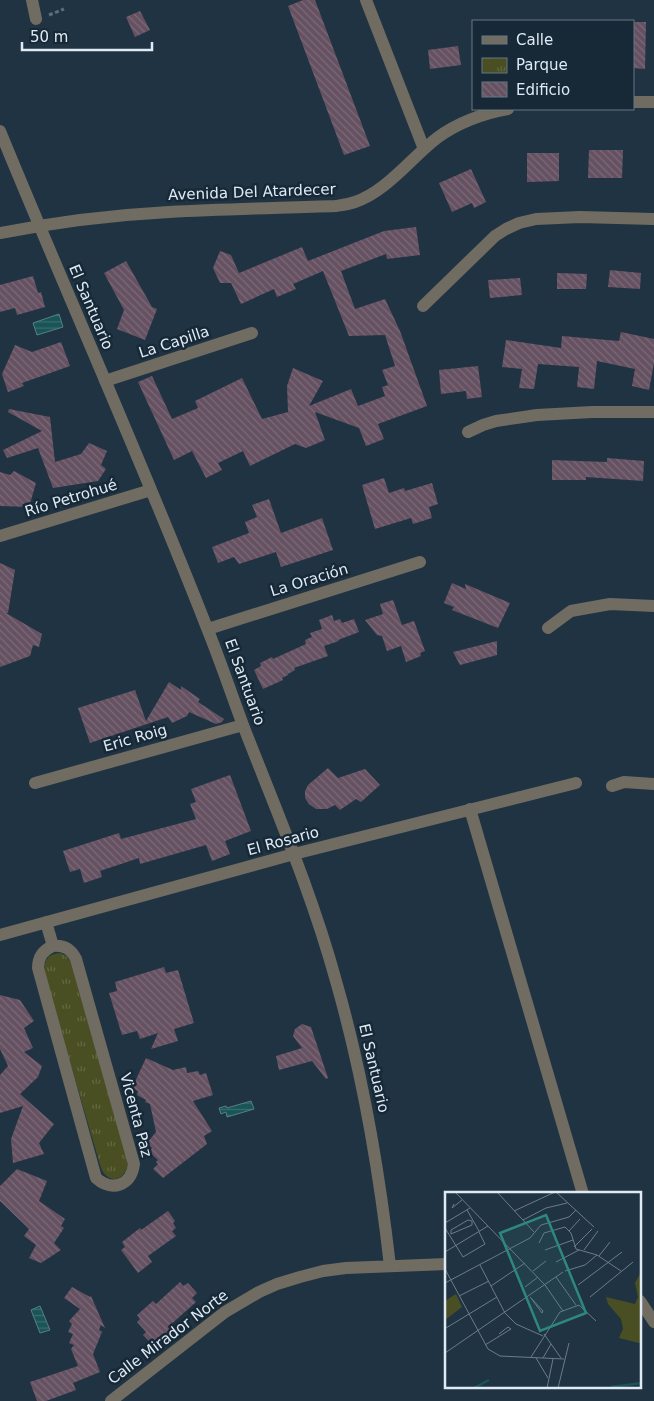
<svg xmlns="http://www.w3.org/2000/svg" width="654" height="1401" viewBox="0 0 654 1401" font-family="'DejaVu Sans',sans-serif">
<defs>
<pattern id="park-tufts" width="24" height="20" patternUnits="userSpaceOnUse" patternTransform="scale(1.25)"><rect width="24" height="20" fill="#494f22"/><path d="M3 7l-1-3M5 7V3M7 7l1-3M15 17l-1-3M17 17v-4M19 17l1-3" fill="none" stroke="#636843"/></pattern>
<pattern id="water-rules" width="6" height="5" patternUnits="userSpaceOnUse" patternTransform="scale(1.25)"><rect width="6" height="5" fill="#195456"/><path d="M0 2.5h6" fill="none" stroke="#3a6d6f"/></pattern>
<pattern id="building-back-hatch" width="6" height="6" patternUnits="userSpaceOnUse" patternTransform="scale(1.25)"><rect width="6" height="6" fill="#655161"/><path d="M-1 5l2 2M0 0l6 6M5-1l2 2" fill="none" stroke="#7b6a78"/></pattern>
</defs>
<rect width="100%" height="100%" fill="#203342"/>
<path fill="url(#park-tufts)" d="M60 953 65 955 71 962 128 1163C126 1180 109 1186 101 1168L44 973C44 961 47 954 60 953Z"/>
<path fill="url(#water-rules)" stroke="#548185" d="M59 314 63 327 37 335 33 323Z
M251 1101 254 1109 227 1117 226 1112 221 1114 219 1108 226 1106 227 1108Z
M40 1306 50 1330 40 1333 31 1310Z"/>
<path fill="url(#building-back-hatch)" d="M303 0H315L370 146 344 155 288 6Z
M140 11 150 30 135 37 126 17Z
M633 22H646L645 69 633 68Z
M458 46 461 65 430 69 428 50Z
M589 150H623L622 178H588Z
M527 153H559V181L527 182Z
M471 169 486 202 474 208 472 203 452 212 439 183Z
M416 227 420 255 387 259 386 254 341 271 355 309 385 299 400 331 427 406 378 424 384 439 366 446 359 428 315 412 325 440 306 448 295 444 250 466 243 451 218 463 222 470 206 478 192 451 174 460 138 382 152 376 172 419 198 408 195 401 242 378 262 419 288 412 287 386 293 368 323 381 309 406 351 389 358 406 385 396 382 387 388 385 382 370 395 366 385 335 349 336 323 271 293 284 296 289 277 297 274 289 241 304 231 283H220L213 268 220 251 231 255 239 273 302 247 308 261 384 231Z
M126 261 152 307 157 309 145 340 117 329 124 310 104 273Z
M610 270 641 273 640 289 608 287Z
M557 273 587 274 586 289H557Z
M33 276 38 293 41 292 45 307 17 315 15 308 0 312V285Z
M520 278 522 295 490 298 488 280Z
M621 332 654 339V363L649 390 632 386 635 369 597 361 594 389 577 387 579 367 538 364 534 389 519 388 522 369 502 367 506 340 561 348 562 336 619 341Z
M61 342 70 366 22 383 24 386 8 392 2 374 15 345 32 352Z
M478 366 482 397 467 399 466 391 441 394 439 370Z
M9 409 50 417 55 462 81 454 89 443 107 451 101 465 106 469 98 481 53 488 38 448 7 458 3 450 42 431 8 412Z
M607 458 644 461 643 481 586 477V480H552V460L607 462Z
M14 471 36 483 29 507 0 506V472L10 475Z
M384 478 389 493 404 488 405 491 432 483 438 504 429 507 432 518 413 524 411 518 375 529 362 485Z
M269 499 281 533 322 518 333 550 281 567 276 552 239 564 234 557 218 563 212 547 249 533 245 522 257 517 252 505Z
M0 563 15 570 8 613H6L42 634 39 647 33 645 30 656 0 667Z
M452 583 466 589 465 584 510 603 498 628 452 610 454 607 444 603Z
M393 600 402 625 414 621 425 651 420 653 421 656 406 662 401 646 387 651 382 636 377 635 365 620 383 614 380 604Z
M332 615 334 621 340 619 342 623 354 619 359 632 338 640 339 641 324 646 328 656 294 668 295 670 288 674V675L282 678 283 680 263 689 254 670 261 666 260 663 272 657 273 659 306 644 305 640 312 637 310 633 322 629 319 620Z
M497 641V655L460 665 453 652Z
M169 682 181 690V686L200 699 198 702 224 719 222 722 216 724 189 712 187 716 172 723 168 717 90 743 78 708 135 690 146 721Z
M328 768 338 778 365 769 380 785 361 802 356 799 340 810 335 805 327 809H316L309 804 305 798V791L308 785Z
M230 775 251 831 225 841 230 854 212 861 206 845 140 864 139 858 100 871 102 877 84 883 80 869 70 872 63 851 119 833 121 839 196 819 190 804 196 802 191 789Z
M164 967 166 973 178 970 194 1023 174 1029 178 1041 151 1049 158 1033 140 1039 137 1031 122 1035 109 993 117 991 115 982Z
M0 995 20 1000 34 1021 24 1028 33 1048 24 1052 42 1066 38 1077 20 1094 54 1124 39 1143 44 1154 13 1163 11 1139 23 1106 0 1113V1075L8 1066 0 1049Z
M302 1024 311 1027 328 1078 326 1079 312 1061 279 1070 276 1056 302 1048 293 1036 295 1029Z
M146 1058 173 1070 186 1067 187 1073 198 1071 200 1075 206 1073 213 1095 193 1101 212 1131 204 1136 207 1144 163 1178 153 1169 158 1164 156 1162 158 1160 149 1152 152 1148 147 1143 156 1132 150 1104 145 1102 146 1100 137 1095 138 1091 132 1088Z
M17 1169 47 1181 39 1201 65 1219 61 1226 64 1228 54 1243 61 1250 41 1263 29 1258 36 1245 24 1236 29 1229 0 1201V1186Z
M168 1211 175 1221 173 1223 176 1228 172 1231 176 1236 148 1256 152 1262 138 1273 121 1250 125 1247 122 1242 140 1228 141 1230Z
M180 1282 183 1286 188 1283 197 1293 192 1298 196 1302 168 1327 171 1330 154 1346 143 1335 146 1332 137 1322 140 1319 137 1315 153 1301 156 1304Z
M72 1287 90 1297 91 1296 105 1328 101 1325 99 1330 102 1332 93 1354 100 1372 73 1383 76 1390 46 1401H37L30 1382 78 1366 71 1349 74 1345 69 1343 73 1334 68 1332 72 1324 69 1321 80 1309 64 1298Z"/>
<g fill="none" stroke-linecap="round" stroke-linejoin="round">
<path stroke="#5d6e7b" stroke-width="3" stroke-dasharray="4 2.5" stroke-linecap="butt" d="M49 15 64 9"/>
<path stroke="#716c62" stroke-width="12" d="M32 0 36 19
M366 0 424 149
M633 102H654
M0 131C68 297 142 461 207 628 220 660 231 693 243 725 276 810 312 893 336 981 363 1075 379 1169 390 1266
M0 233C56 222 113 215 169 212 225 209 281 208 336 206 342 205 349 204 355 202 387 191 411 158 437 138 457 123 484 113 508 109
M423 306 495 236 506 229 519 223 536 219 580 217 654 219
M105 381 252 333
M468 432 483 425 496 421 537 415 592 412H654
M0 536 151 490
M548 628 571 611 610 604 654 606
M208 629 420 562
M35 783 243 725
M612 786 624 782 654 784
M470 809 583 1194
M46 922 53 946
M0 935 294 854 576 783
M53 946C64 945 71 949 76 959L134 1164C131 1186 112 1192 96 1178L38 968C38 957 43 950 53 946Z
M640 1301 654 1322
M111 1401 225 1312 259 1292 277 1284 300 1277 323 1271 346 1268 447 1264"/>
</g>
<g text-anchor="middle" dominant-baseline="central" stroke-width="5" stroke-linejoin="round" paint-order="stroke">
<g font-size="15" fill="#dfeaf4" stroke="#172937">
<text transform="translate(252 192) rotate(-2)">Avenida Del Atardecer</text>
<text transform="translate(91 307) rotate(67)">El Santuario</text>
<text transform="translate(174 342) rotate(-18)">La Capilla</text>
<text transform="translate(71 498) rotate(-17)">Río Petrohué</text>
<text transform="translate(309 580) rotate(-17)">La Oración</text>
<text transform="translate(245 682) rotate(70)">El Santuario</text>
<text transform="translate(135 738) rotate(-16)">Eric Roig</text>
<text transform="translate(283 841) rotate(-15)">El Rosario</text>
<text transform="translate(374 1068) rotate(77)">El Santuario</text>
<text transform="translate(136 1115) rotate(75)">Vicenta Paz</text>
<text transform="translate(168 1337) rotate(-37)">Calle Mirador Norte</text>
</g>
</g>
<g transform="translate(445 1192)">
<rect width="196" height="196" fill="#203342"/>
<path d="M11 102 17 115 0 128V109Z" fill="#494f22"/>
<path d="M196 80 197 150 194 151 174 146 178 137 176 127 163 112 161 105 190 112 193 105 190 91Z" fill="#494f22"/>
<path fill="none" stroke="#195456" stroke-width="2.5" d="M166 195 197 191M29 196 44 188"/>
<path fill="none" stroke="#6c7c89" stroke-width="1" d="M10 0 100 93 118 119M52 0 89 40M111 0 149 35M9 12 7 16 17 8M22 18 34 39M69 19 110 0M23 28 27 29V33L6 42V38ZM78 28 101 16 122 11M0 31 25 16M0 36 18 65 40 52 34 40M124 39 135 27M94 51 99 41 120 35 126 41 131 57 152 63 176 79M129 55 147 37M100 58 128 48M139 58 153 39M0 60 43 34M154 64 165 50M111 70 134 58M35 73 60 121 71 132 98 144M0 77 43 157 55 164 119 167M88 79 101 69M120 79 140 73 152 63M111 85 131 113M0 91 85 46 96 33 124 25 131 18M133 93 177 60M46 94 80 71M80 95 93 85M14 104 44 89M85 105 98 119 97 121 86 106M145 105 188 70M1 136 52 105M99 142 116 166M40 153 66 137 63 135 54 142M0 161 118 80M86 165 115 120 134 113 151 129M91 166 103 186M98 166 106 152M102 196 108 167M113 196 124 151"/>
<path fill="#2e8782" fill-opacity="0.15" stroke="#2e8782" stroke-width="2.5" d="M101 23 141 121 95 139 55 41Z"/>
<rect width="196" height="196" fill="none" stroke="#dfeaf4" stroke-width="2.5"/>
</g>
<rect x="472" y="20" width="162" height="90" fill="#172937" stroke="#677683"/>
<rect x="482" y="36" width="25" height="8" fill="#716c62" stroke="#677683"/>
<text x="516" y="45" font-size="15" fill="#dfeaf4">Calle</text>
<rect x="482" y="58" width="25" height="15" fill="url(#park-tufts)" stroke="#677683"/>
<text x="516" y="70" font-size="15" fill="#dfeaf4">Parque</text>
<rect x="482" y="82" width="25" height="15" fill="url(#building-back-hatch)" stroke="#677683"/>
<text x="516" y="95" font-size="15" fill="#dfeaf4">Edificio</text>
<path d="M22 42v8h130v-8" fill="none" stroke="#dfeaf4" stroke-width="2.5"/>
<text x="30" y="42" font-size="15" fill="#dfeaf4" stroke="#172937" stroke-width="4" paint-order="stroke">50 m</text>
</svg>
